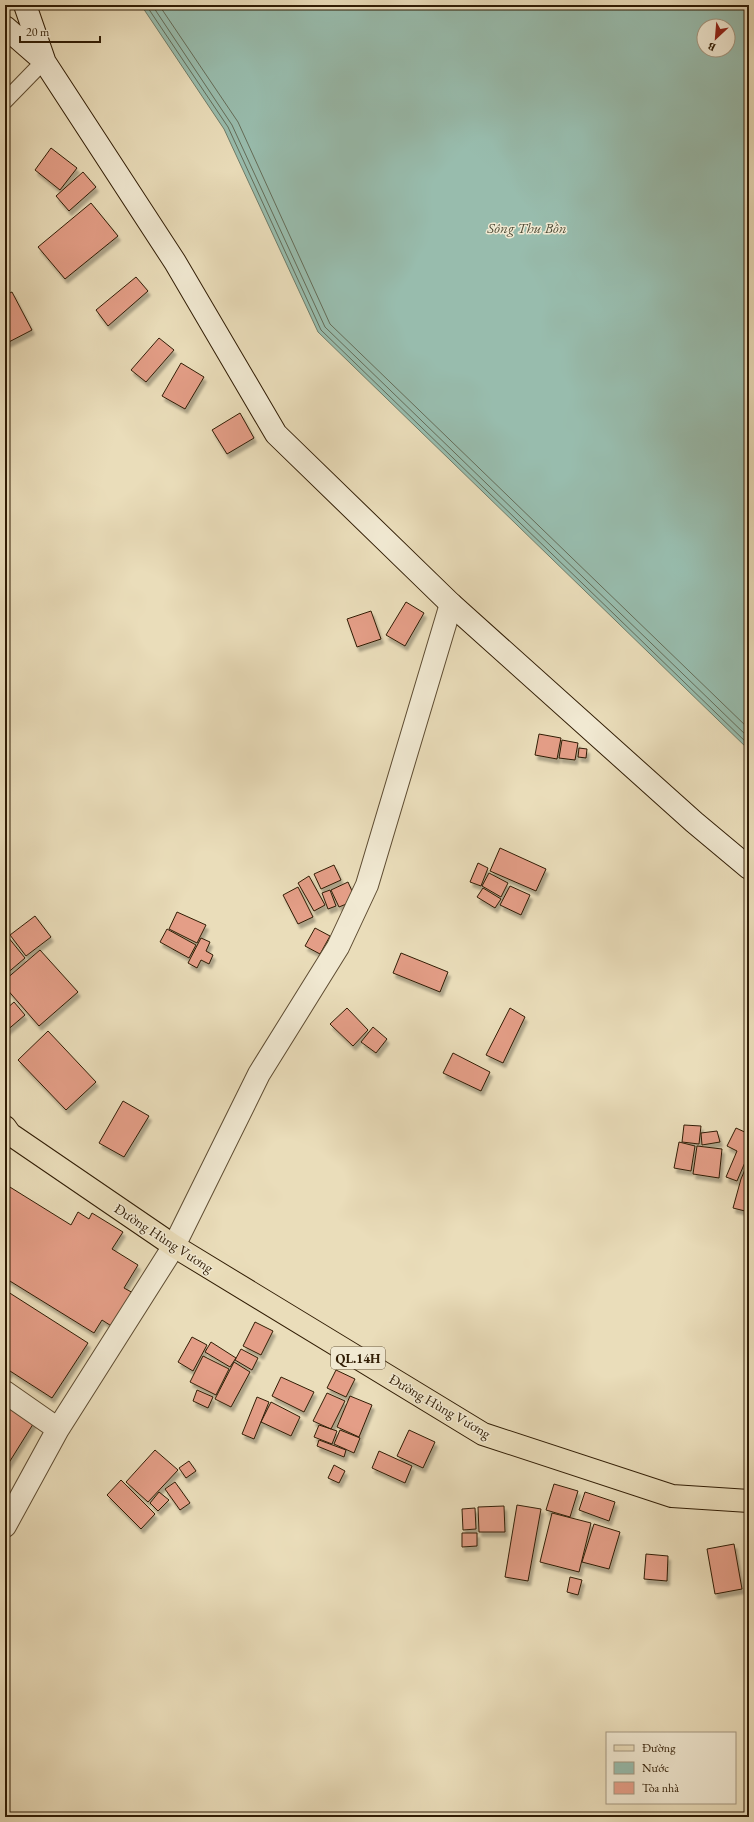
<svg xmlns="http://www.w3.org/2000/svg" width="754" height="1822" viewBox="0 0 754 1822" font-family="'EB Garamond',serif">
<defs>
<filter id="shadow"><feDropShadow dx="2.5" dy="4.5" stdDeviation="1" flood-color="#0004"/></filter>
</defs>
<rect width="100%" height="100%" fill="#eaddba"/>
<filter id="stains"><feTurbulence type="fractalNoise" baseFrequency=".005" numOctaves="4"/><feColorMatrix values="0 0 0 0 .2 0 0 0 0 .09 0 0 0 0 .02 0 0 0 .5 -.17"/></filter>
<radialGradient id="worn" r=".72"><stop offset=".6" stop-color="#630" stop-opacity="0"/><stop offset="1" stop-color="#630" stop-opacity=".3"/></radialGradient>
<path fill="#98bcad" stroke="#6e7c69" fill-rule="evenodd" d="M141 5H749V750L318 332 224 129ZM704 26H728V50H704Z"/>
<g fill="none" stroke-linecap="round" stroke-linejoin="round">
<path stroke="#646c58" stroke-width="1" d="M146 5 228 127 321 330 749 745
M152 5 232 125 325 327 749 738
M159 5 238 122 330 324 749 729"/>
</g>
<path fill="#e49e87" stroke="#301c04" filter="url(#shadow)" d="M51 148 77 168 60 190 35 170Z
M83 172 96 187 69 211 56 196Z
M91 203 118 236 65 279 38 247Z
M136 277 148 291 108 326 96 310Z
M12 292 32 330 5 344V295Z
M159 338 174 350 146 382 131 370Z
M181 363 204 377 185 409 162 396Z
M240 413 254 438 227 454 212 430Z
M406 602 424 613 405 646 386 635Z
M371 611 381 639 357 647 347 619Z
M539 734 561 738 557 759 535 755Z
M562 740 578 743 575 760 559 758Z
M579 748 587 749 586 758 578 757Z
M500 848 546 869 536 891 490 871Z
M478 863 488 868 481 886 470 882Z
M334 865 341 880 321 889 314 874Z
M489 873 508 883 501 897 482 886Z
M309 876 325 905 314 911 298 883Z
M348 882 356 900 339 907 331 890Z
M510 886 530 895 521 915 500 905Z
M298 887 313 917 298 924 283 895Z
M483 888 501 899 495 908 477 897Z
M330 890 336 906 328 909 322 893Z
M177 912 206 925 197 943 169 929Z
M35 916 51 937 26 956 10 935Z
M315 928 330 936 320 954 305 946Z
M167 929 196 945 189 958 160 942Z
M8 937 25 958 5 975V940Z
M201 938 210 942 206 951 213 955 209 964 201 960 197 968 188 963Z
M40 950 78 992 39 1026 5 987V980Z
M401 953 448 972 440 992 393 973Z
M14 1002 25 1015 5 1032V1010Z
M347 1008 368 1030 353 1046 330 1024Z
M510 1008 525 1017 503 1063 486 1055Z
M373 1027 387 1039 376 1053 361 1042Z
M48 1031 96 1082 66 1110 18 1060Z
M453 1053 490 1072 481 1091 443 1073Z
M123 1101 149 1116 124 1157 99 1143Z
M684 1125 701 1126 699 1144 682 1142Z
M736 1128 749 1134V1153L737 1181 726 1177 737 1151 727 1146Z
M717 1131 720 1142 702 1145 701 1133Z
M679 1142 695 1146 691 1171 674 1168Z
M697 1146 722 1149 719 1178 693 1174Z
M749 1160V1212L733 1208 741 1179Z
M5 1184 71 1225 78 1212 89 1219 92 1213 123 1232 112 1249 138 1265 124 1288 137 1295 116 1329 102 1320 94 1333 5 1278Z
M5 1290 88 1343 52 1398 10 1371 5 1379Z
M255 1322 273 1331 261 1355 243 1346Z
M192 1337 207 1345 193 1371 178 1362Z
M211 1342 236 1358 230 1367 205 1352Z
M241 1349 258 1358 252 1370 235 1360Z
M203 1356 229 1369 216 1395 190 1382Z
M234 1362 250 1372 231 1407 215 1399Z
M336 1370 355 1379 346 1397 327 1388Z
M281 1377 314 1392 304 1412 272 1396Z
M197 1390 213 1397 208 1408 193 1401Z
M327 1393 345 1401 331 1429 313 1421Z
M350 1396 372 1405 359 1437 337 1427Z
M257 1397 269 1402 254 1439 242 1434Z
M5 1402 35 1421 5 1469Z
M271 1402 300 1417 291 1436 261 1422Z
M319 1425 337 1431 332 1444 314 1437Z
M340 1430 360 1438 354 1453 334 1444Z
M409 1430 435 1442 423 1468 397 1456Z
M319 1440 346 1450 344 1457 317 1446Z
M155 1450 178 1470 148 1502 126 1482Z
M379 1451 412 1466 405 1483 372 1468Z
M189 1461 196 1471 186 1478 179 1468Z
M334 1465 345 1471 339 1483 328 1478Z
M121 1480 155 1514 141 1529 107 1495Z
M175 1482 190 1503 180 1510 165 1489Z
M554 1484 578 1491 570 1517 546 1510Z
M159 1492 169 1500 158 1511 150 1503Z
M585 1492 615 1502 609 1521 579 1510Z
M517 1505 541 1509 528 1581 505 1577Z
M504 1506 505 1532H479L478 1507Z
M475 1508 476 1529 463 1530 462 1509Z
M552 1513 591 1523 579 1572 540 1562Z
M594 1524 620 1532 609 1569 582 1562Z
M462 1533H477V1546L462 1547Z
M734 1544 742 1589 715 1594 707 1549Z
M646 1554 668 1556 667 1581 644 1579Z
M570 1577 582 1580 578 1595 567 1592Z"/>
<g fill="none" stroke-linecap="round" stroke-linejoin="round">
<defs>
<path id="lane" d="M5 101 44 61"/>
<path id="street" d="M5 1392 58 1429
M5 1526 58 1429 174 1246 259 1074 338 947 367 885 451 604"/>
<path id="secondary" d="M25 5 44 60
M5 27 44 61 175 262 276 434 451 604 694 822 749 868"/>
<path id="primary" d="M5 1127 10 1134 174 1246 483 1434 672 1496 749 1501"/>
</defs>
<use href="#lane" stroke="#5e4c32" stroke-width="17"/>
<use href="#street" stroke="#5e4c32" stroke-width="24"/>
<use href="#secondary" stroke="#301c04" stroke-width="24"/>
<use href="#primary" stroke="#301c04" stroke-width="24"/>
<use href="#lane" stroke="#f1e9d2" stroke-width="15"/>
<use href="#street" stroke="#f1e9d2" stroke-width="22"/>
<use href="#secondary" stroke="#f1e9d2" stroke-width="22"/>
<use href="#primary" stroke="#eaddba" stroke-width="22"/>
</g>
<g text-anchor="middle" dominant-baseline="central" stroke-width="3" stroke-linejoin="round" paint-order="stroke">
<rect fill="#f1e9d2" stroke="#6a5a42" stroke-width="1" x="331" y="1347" width="54" height="22" rx="3"/>
<g font-size="13" font-weight="bold" fill="#301c04">
<text x="358" y="1358">QL.14H</text>
</g>
<g font-size="14" fill="#301c04" stroke="#f1e9d2">
<text transform="translate(164 1238) rotate(33)">Đường Hùng Vương</text>
<text transform="translate(440 1406) rotate(30)">Đường Hùng Vương</text>
</g>
<g font-size="15" font-style="italic" fill="#4f4c37" stroke="#f1e9d2">
<text x="527" y="227">Sông Thu Bồn</text>
</g>
</g>
<rect width="754" height="1822" fill="none" stroke="#eaddba" stroke-width="20"/>
<rect x="6" y="6" width="742" height="1810" fill="none" stroke="#301c04" stroke-width="2"/>
<rect x="10" y="10" width="734" height="1802" fill="none" stroke="#301c04"/>
<rect x="606" y="1732" width="130" height="72" fill="#f1e9d2" stroke="#a49780"/>
<rect x="614" y="1745" width="20" height="6" fill="#eaddba" stroke="#a49780"/>
<text x="642" y="1752" font-size="12" fill="#301c04">Đường</text>
<rect x="614" y="1762" width="20" height="12" fill="#98bcad" stroke="#a49780"/>
<text x="642" y="1772" font-size="12" fill="#301c04">Nước</text>
<rect x="614" y="1782" width="20" height="12" fill="#e49e87" stroke="#a49780"/>
<text x="642" y="1792" font-size="12" fill="#301c04">Tòa nhà</text>
<g transform="translate(716 38) rotate(206)"><circle r="19" fill="#f1e9d2" stroke="#a49780"/>
<path d="M0-3L7 15L0 10L-7 15Z" fill="#8f2418"/>
<text y="-6" font-size="11" font-weight="bold" text-anchor="middle" fill="#301c04">B</text>
</g>
<path d="M20 36v6h80v-6" fill="none" stroke="#301c04" stroke-width="2"/>
<text x="26" y="36" font-size="12" fill="#301c04" stroke="#f1e9d2" stroke-width="3" paint-order="stroke">20 m</text>
<rect width="100%" height="100%" filter="url(#stains)"/>
<rect width="100%" height="100%" fill="url(#worn)"/>
</svg>
